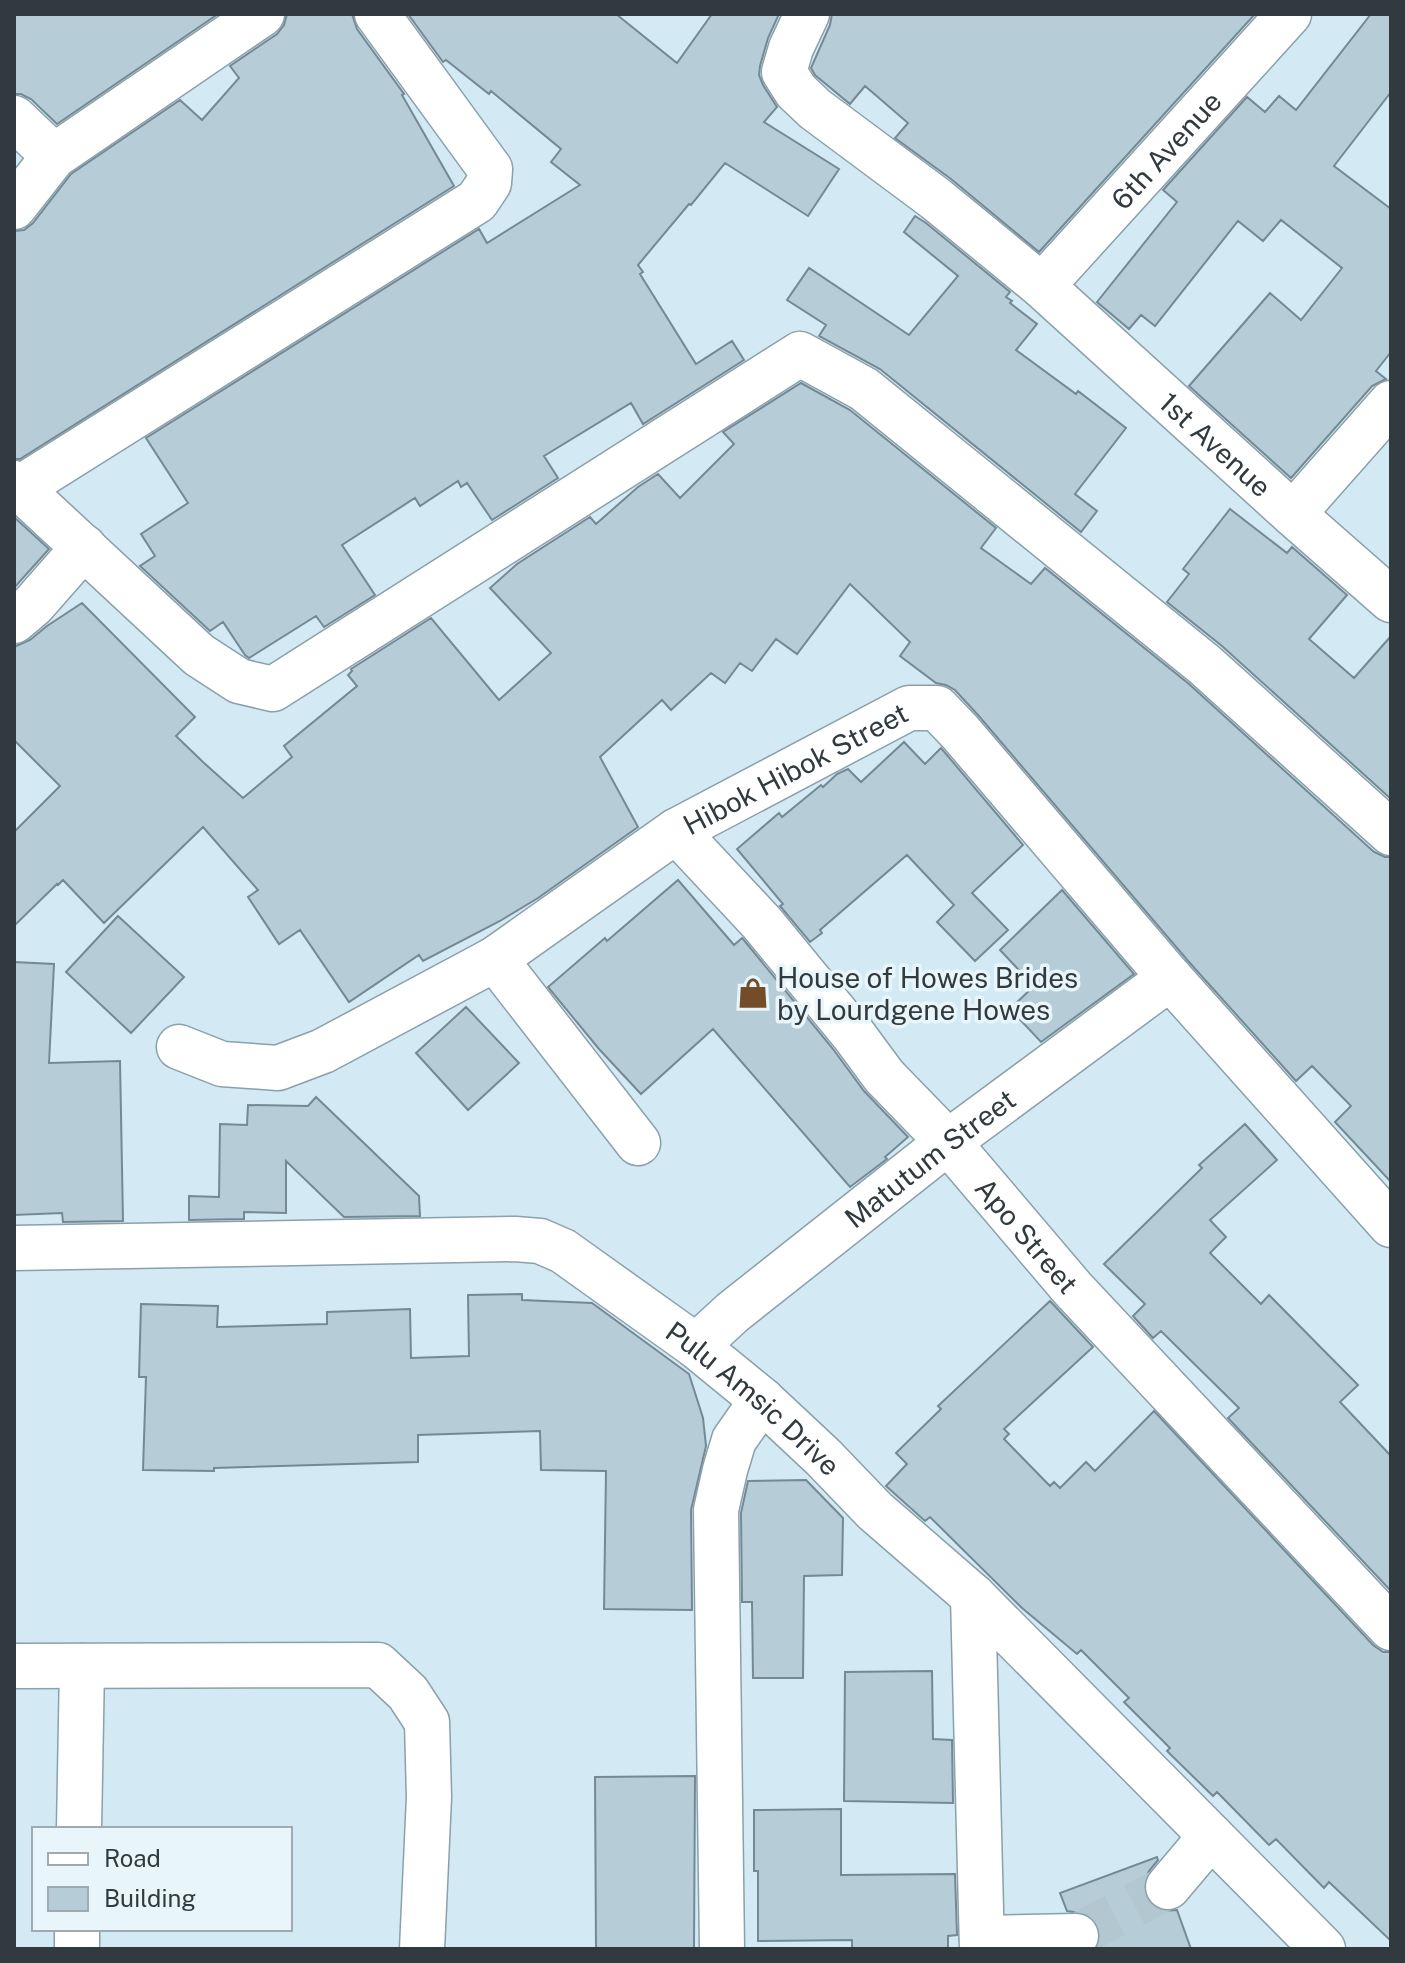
<svg xmlns="http://www.w3.org/2000/svg" width="1405" height="1963" viewBox="0 0 1405 1963" font-family="'Public Sans',sans-serif">
<rect width="100%" height="100%" fill="#d3eaf5"/>
<path fill="#b6cdd8" stroke="#748993" stroke-width="2" d="M14 14H218L57 124 31 99 21 94H14Z
M287 14H352L357 29 404 94 402 95 454 186 20 459H14V231L24 230 33 223 71 174 180 100 202 120 239 78 230 66 277 34 284 25Z
M408 14H616L677 63 712 14H779L768 38 760 66 759 75 763 85 777 107 764 122 839 169 808 216 725 163 691 205 689 204 638 265 643 272 640 274 696 364 732 341 744 360 643 424 631 403 544 456 558 478 492 520 467 483 461 487 458 481 420 506 415 498 342 545 375 595 324 627 316 616 249 658 245 655 223 622 210 631 140 566 155 556 141 534 188 503 146 438 479 229 487 243 580 185 551 162 561 149 491 91 489 94 446 60 443 62Z
M832 14H1255L1039 252 951 179 895 138 908 123 865 86 850 104 815 75 811 68 830 25Z
M1371 14H1391V92L1334 166 1391 209V352L1376 371 1386 379 1372 386 1291 478 1189 386 1270 293 1301 320 1342 268 1281 220 1263 241 1238 221 1155 326 1141 315 1129 329 1097 302 1177 202 1163 190 1247 97 1265 112 1279 96 1296 110Z
M915 216 926 223 1010 292 1006 297 1012 301 1010 303 1037 324 1016 350 1076 394 1078 391 1126 428 1075 494 1097 511 1081 532 880 369 819 336 826 325 787 300 809 268 909 335 958 276 904 232Z
M801 383 850 410 996 528 981 548 1031 584 1045 568 1189 684 1374 852 1385 857H1391V1182L1335 1122 1351 1106 1312 1066 1296 1081 1189 962 978 715 955 690 946 685 936 683 900 656 910 642 850 584 797 654 776 639 752 671 740 663 725 683 711 673 671 710 662 700 600 757 638 827 538 898 500 921 423 961 419 955 349 1002 300 930 279 944 248 897 258 890 203 827 104 923 63 880 58 885 57 884 14 926V832L60 786 14 740V647L30 640 47 626 82 603 195 717 176 736 203 762 243 798 292 757 284 746 357 686 348 675 352 671 351 669 431 618 499 700 551 653 490 588 517 564 590 517 596 524 638 487 658 474 680 498 734 444 723 432Z
M1230 509 1287 553 1292 547 1347 595 1309 639 1354 678 1391 636V799L1222 646 1167 602 1189 574 1183 569Z
M14 517 49 549 14 588Z
M904 742 925 764 941 748 1023 845 972 893 1008 930 975 961 937 922 954 905 907 855 820 930 822 933 810 942 780 906 783 904 737 849 779 813 782 817 821 785 823 787 837 774 848 769 861 782Z
M678 880 734 945 742 938 743 939 833 1049 864 1091 908 1137 885 1157 887 1159 850 1187 713 1029 641 1094 599 1049 548 987 605 938 607 941Z
M1062 890 1134 974 1041 1042 1010 1009 1034 986 1000 950Z
M118 916 184 977 131 1033 66 972Z
M14 962 54 964 49 1063 120 1061 123 1221 63 1222 62 1213 14 1215Z
M466 1007 519 1063 468 1110 416 1053Z
M316 1097 419 1196 420 1216 344 1217 286 1161V1213L244 1212V1219L189 1220V1196L219 1197 220 1124 247 1125 248 1105 308 1106Z
M1245 1124 1277 1160 1210 1220 1226 1237 1210 1253 1261 1304 1269 1295 1358 1385 1340 1402 1391 1456V1591L1228 1418 1239 1408 1161 1331 1153 1338 1133 1316 1145 1304 1104 1264 1202 1168 1199 1165Z
M522 1294V1300L592 1303 689 1374 703 1418 706 1446 691 1510 692 1610 604 1609 606 1471 541 1470 540 1431 418 1435V1462L214 1468V1471L143 1470 146 1377H139L141 1304 218 1306 217 1327 327 1324V1312L410 1309 411 1358 469 1356 468 1295Z
M1050 1301 1093 1347 1004 1429 1009 1434 1004 1439 1050 1486 1054 1482 1060 1488 1086 1462 1095 1471 1154 1411 1373 1645 1383 1652H1391V1941L1329 1882 1324 1888 1276 1839 1269 1845 1217 1792 1213 1796 1167 1751 1170 1748 1124 1702 1129 1698 1081 1650 1077 1654 1022 1608 930 1517 925 1521 886 1486 907 1464 896 1453 941 1409 938 1406Z
M806 1480 843 1518 842 1575 804 1576 803 1678H753L752 1602H742L741 1513 748 1481Z
M932 1671 933 1739 952 1740 953 1803 844 1801 845 1672Z
M695 1776 694 1949H596L595 1777Z
M841 1809V1875L955 1874 957 1935 948 1936V1949H852V1940L758 1941V1871H754V1810Z
M1157 1857 1158 1860 1149 1871 1144 1882 1145 1896 1153 1907 1163 1911 1177 1910 1191 1949H1097L1101 1936 1097 1922 1087 1914 1067 1911 1060 1893Z"/>
<g fill="none" stroke-linecap="round" stroke-linejoin="round">
<path stroke="#b3c7d0" stroke-width="44" stroke-dasharray="44 22" stroke-linecap="butt" d="M1076 1936 1168 1887"/>
<defs>
<g id="minor">
<path id="s1" d="M807 14 791 48 784 72 796 91 815 109 936 199 1042 286 1293 514 1391 600"/>
<path d="M14 118 54 156"/>
<path d="M14 207 54 156 262 14"/>
<path id="s2" d="M1042 286 1289 14"/>
<path d="M14 483 199 655 239 681 273 689 800 354 864 389 1205 665 1391 833"/>
<path d="M20 488 477 201 489 183 490 169 377 14"/>
<path d="M1293 514 1391 403"/>
<path d="M14 621 33 605 84 547"/>
<path id="s3" d="M676 831 762 923 853 1034 884 1076 948 1142 1073 1289 1391 1628"/>
<path d="M495 959 638 1143"/>
<path id="s4" d="M179 1047 222 1064 278 1068 323 1051 495 959 676 831 909 708H937L960 732 1170 978 1391 1225"/>
<path id="s5" d="M14 1248 515 1239 540 1241 563 1251 696 1346 762 1400 823 1457 875 1511 973 1596 1323 1949"/>
<path id="s6" d="M696 1346 733 1312 948 1142 1170 978"/>
<path d="M973 1596 982 1949"/>
<path d="M14 1666 378 1665 408 1693 427 1722 429 1797 422 1949"/>
<path d="M79 1829 82 1666"/>
<path d="M1168 1887 1211 1836"/>
<path d="M982 1938 1076 1936"/>
<path d="M77 1949V1929"/>
<path d="M722 1949 716 1510 725 1470 734 1440 762 1400"/>
</g>
</defs>
<use href="#minor" stroke="#8aa0aa" stroke-width="47"/>
<use href="#minor" stroke="#fff" stroke-width="44"/>
</g>
<defs>
<symbol id="shop-bare" viewBox="-9 -9 18 18"><path d="M-5-2.5h2.3a2.7 3.5 0 0 1 5.4 0H5L5.5 6h-11ZM-1.5-2.5h3a1.5 2.3 0 0 0-3 0Z" fill="#734d2a" stroke="#e8f6fc" stroke-width="2.5" paint-order="stroke"/></symbol>
</defs>
<g fill-rule="evenodd">
<use href="#shop-bare" x="731" y="971" width="44" height="44"/>
</g>
<g text-anchor="middle" dominant-baseline="central" stroke-width="7" stroke-linejoin="round" paint-order="stroke">
<g font-size="28" fill="#313a3e" stroke="#e8f6fc">
<text stroke="none"><textPath href="#s2" startOffset="184">6th Avenue</textPath></text>
<text stroke="none"><textPath href="#s1" startOffset="634">1st Avenue</textPath></text>
<text stroke="none"><textPath href="#s4" startOffset="702">Hibok Hibok Street</textPath></text>
<text stroke="none"><textPath href="#s6" startOffset="300">Matutum Street</textPath></text>
<text stroke="none"><textPath href="#s3" startOffset="536">Apo Street</textPath></text>
<text stroke="none"><textPath href="#s5" startOffset="792">Pulu Amsic Drive</textPath></text>
</g>
<g font-size="28" fill="#313a3e" stroke="#e8f6fc" text-anchor="start">
<text x="777" y="977">House of Howes Brides<tspan x="777" dy="32">by Lourdgene Howes</tspan></text>
</g>
</g>
<rect width="1405" height="1963" fill="none" stroke="#313a3e" stroke-width="32"/>
<rect x="32" y="1827" width="260" height="104" fill="#e8f6fc" stroke="#9fabb0" stroke-width="2"/>
<rect x="48" y="1853" width="40" height="12" fill="#ffffff" stroke="#9fabb0" stroke-width="2"/>
<text x="104" y="1867" font-size="24" fill="#313a3e">Road</text>
<rect x="48" y="1887" width="40" height="24" fill="#b6cdd8" stroke="#9fabb0" stroke-width="2"/>
<text x="104" y="1907" font-size="24" fill="#313a3e">Building</text>
</svg>
